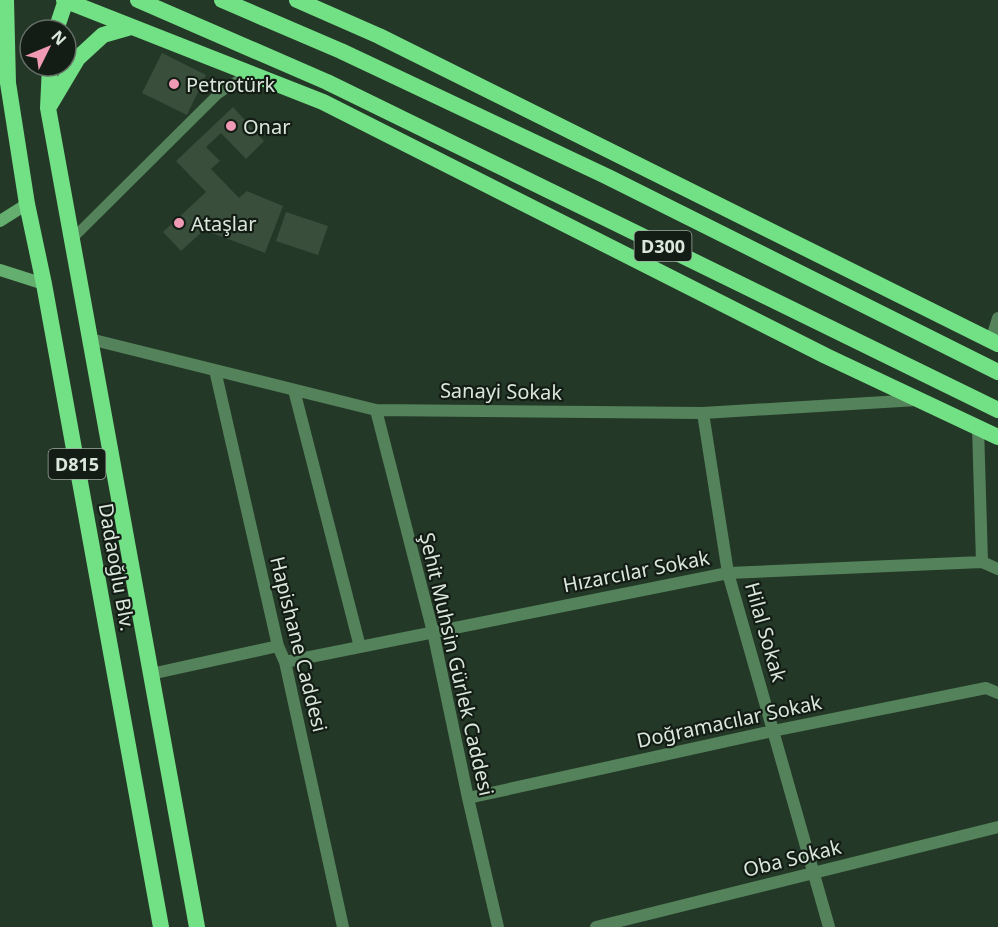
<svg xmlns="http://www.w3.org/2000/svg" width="998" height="927" viewBox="0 0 998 927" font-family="'Noto Sans',sans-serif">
<rect width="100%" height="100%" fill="#243827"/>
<path fill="#394e3b" d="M162 53 206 75 187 115 142 93Z
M233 107 264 141 246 159 221 133 206 147 220 161 211 169 239 198 247 191 283 206 265 253 204 230 181 251 163 232 206 192 176 161Z
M286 212 328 226 318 255 276 241Z"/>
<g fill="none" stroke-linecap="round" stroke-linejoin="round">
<path stroke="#54825a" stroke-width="10" d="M72 239 217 95 248 73"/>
<path stroke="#54825a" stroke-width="12" d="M90 339 376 410 703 413 917 400
M991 341 998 318
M215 370 278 646 285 662 343 927
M294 390 360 647
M376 410 433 632 468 798 498 927
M703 413 728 573 829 927
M978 427 982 562
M285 662 728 573 982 562 998 569
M151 674 278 646
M468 798 773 731 986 688 998 693
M596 927 998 827"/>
<path stroke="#64ae6f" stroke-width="12" d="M0 221 27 204
M0 270 44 284"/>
<path stroke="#72e084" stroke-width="16" d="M6 0 8 83 27 204 44 284 161 927
M64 0 323 102 826 356 998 437
M138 0 327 82 998 410
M222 0 341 51 608 177 998 372
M297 0 379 36 998 344
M56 30 66 0
M50 66 48 108 197 927
M50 105 78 58 103 35 131 27"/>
</g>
<g fill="#f09ab5" stroke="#141d15" stroke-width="2">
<circle cx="174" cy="84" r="6"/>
<circle cx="231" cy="126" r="6"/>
<circle cx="179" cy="223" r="6"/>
</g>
<g text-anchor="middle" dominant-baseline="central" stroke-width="4.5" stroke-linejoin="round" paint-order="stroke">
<g fill="#141d15" stroke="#9faaa0" stroke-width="1.5">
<rect x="634.5" y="231" width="57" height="30" rx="4.5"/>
<rect x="48.5" y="449" width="57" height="30" rx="4.5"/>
</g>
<g font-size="18" font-weight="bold" fill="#dae7db">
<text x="663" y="246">D300</text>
<text x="77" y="464">D815</text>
</g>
<g font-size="20" fill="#dae7db" stroke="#141d15" text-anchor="start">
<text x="186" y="84">Petrotürk</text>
<text x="243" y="126">Onar</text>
<text x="191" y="223">Ataşlar</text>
</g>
<g font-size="20" fill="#dae7db" stroke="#141d15">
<text transform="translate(501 391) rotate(1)">Sanayi Sokak</text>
<text transform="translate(117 567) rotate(80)">Dadaoğlu Blv.</text>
<text transform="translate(636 571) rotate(-11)">Hızarcılar Sokak</text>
<text transform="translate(766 632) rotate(74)">Hilal Sokak</text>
<text transform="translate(299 644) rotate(76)">Hapishane Caddesi</text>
<text transform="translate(457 664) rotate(77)">Şehit Muhsin Gürlek Caddesi</text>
<text transform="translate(729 721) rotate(-12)">Doğramacılar Sokak</text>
<text transform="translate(792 858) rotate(-14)">Oba Sokak</text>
</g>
</g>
<g transform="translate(48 48) rotate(47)"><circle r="28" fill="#141d15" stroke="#636e64" stroke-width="1.5"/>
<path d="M0-4.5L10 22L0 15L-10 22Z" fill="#f09ab5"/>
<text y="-9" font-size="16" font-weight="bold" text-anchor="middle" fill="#dae7db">N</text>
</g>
</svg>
